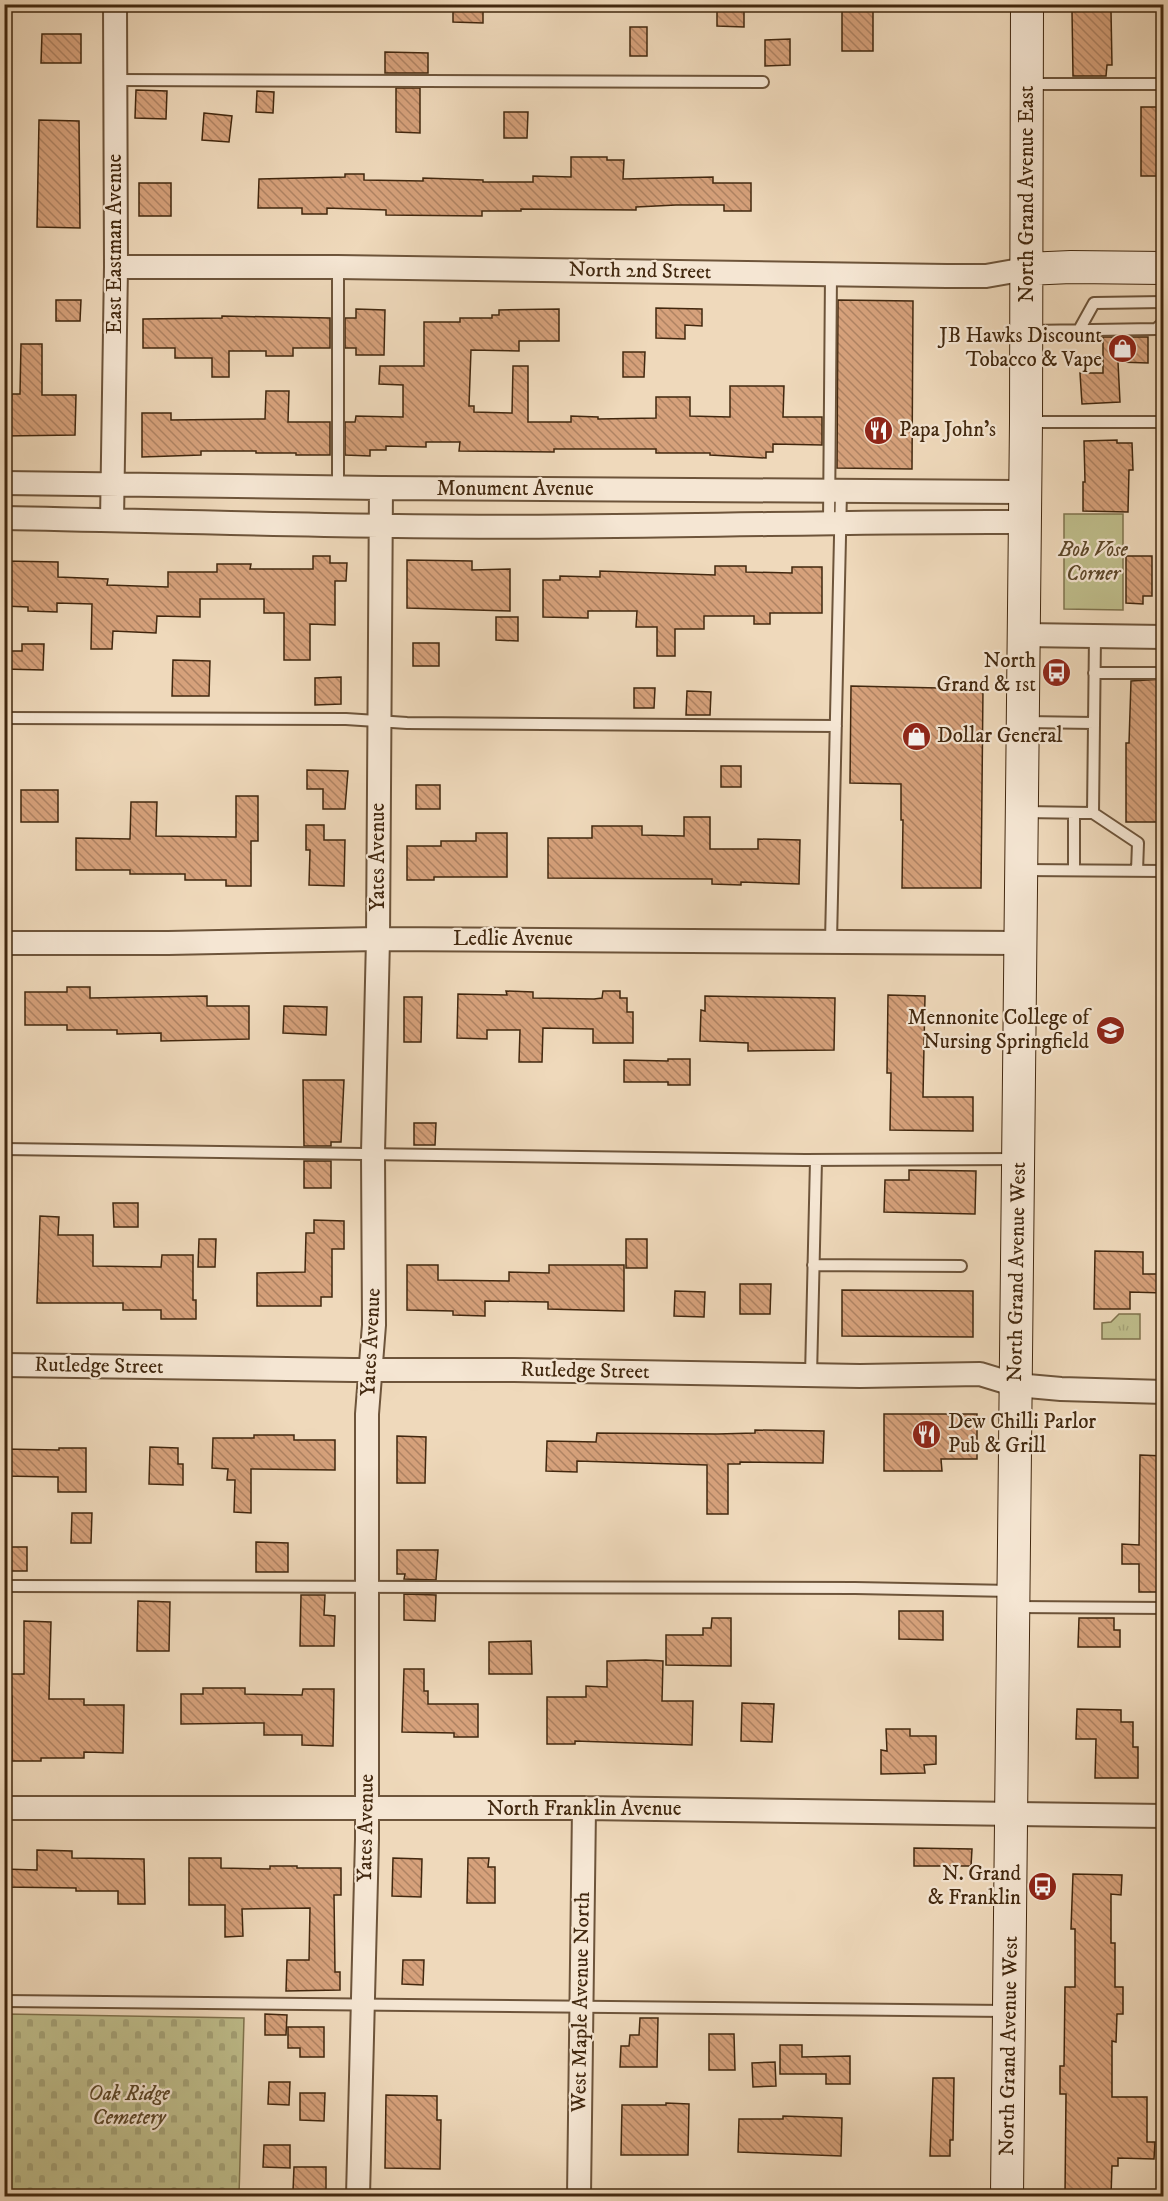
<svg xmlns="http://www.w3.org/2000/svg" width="1168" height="2201" viewBox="0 0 1168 2201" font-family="'IM FELL DW Pica',serif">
<defs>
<pattern id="grass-tufts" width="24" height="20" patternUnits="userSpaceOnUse" patternTransform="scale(1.5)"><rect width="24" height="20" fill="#bfbe8c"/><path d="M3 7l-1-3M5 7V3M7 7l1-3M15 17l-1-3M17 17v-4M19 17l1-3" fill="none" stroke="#a5a378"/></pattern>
<pattern id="cemetery-stones" width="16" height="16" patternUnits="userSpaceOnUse" patternTransform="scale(1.5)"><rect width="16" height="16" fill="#bfbe8c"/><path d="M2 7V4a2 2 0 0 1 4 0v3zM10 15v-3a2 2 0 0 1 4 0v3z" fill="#a5a378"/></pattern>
<pattern id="building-back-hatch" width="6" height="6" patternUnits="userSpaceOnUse" patternTransform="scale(1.5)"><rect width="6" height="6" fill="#d6a17b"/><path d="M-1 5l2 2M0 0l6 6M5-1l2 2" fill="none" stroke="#af8363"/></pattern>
</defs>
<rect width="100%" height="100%" fill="#efd9bb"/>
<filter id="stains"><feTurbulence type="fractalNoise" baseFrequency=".00333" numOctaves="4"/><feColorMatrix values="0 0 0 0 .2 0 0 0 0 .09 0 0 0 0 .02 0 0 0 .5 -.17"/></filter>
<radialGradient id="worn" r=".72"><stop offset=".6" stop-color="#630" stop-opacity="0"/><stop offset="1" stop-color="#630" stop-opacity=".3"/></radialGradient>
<path fill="url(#grass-tufts)" stroke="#80734e" stroke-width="1.5" d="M1119 1314H1140V1339H1102V1323L1111 1322Z"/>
<path fill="url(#cemetery-stones)" stroke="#80734e" stroke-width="1.5" d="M5 2014 244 2018 239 2196H5Z"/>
<path fill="#bfbe8c" stroke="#80734e" stroke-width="1.5" d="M1064 514H1123V610L1064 609Z"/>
<path fill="url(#building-back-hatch)" stroke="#42280f" stroke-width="1.5" d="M453 4H483V23L453 22Z
M717 4H744V27L717 26Z
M842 4H873V51H842Z
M1072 11H1111L1112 65H1107L1106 76H1073Z
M630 27H647V56H630Z
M42 34H81V63H41Z
M790 39V65L765 66V40Z
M385 52 428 53V73H385Z
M396 88H420V133L396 132Z
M136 90 167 91 166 119 135 118Z
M257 91 274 92 273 113 256 112Z
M1141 107H1164V176H1141Z
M504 112H528L527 138H504Z
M204 113 232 116 229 142 202 140Z
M39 120 79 121 80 228 37 227Z
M571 157H607V160H624L623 179 713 177V183H751V211H724V205H676L636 207V210L521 209V211H482V216L386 215V210L327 208V214H302V208H258L259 179 345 177V174H364V180L423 181V178L483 180V182H533V176L571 177Z
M139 183H171V216H139Z
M56 300H81L80 321H56Z
M838 300 913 301 912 469 837 468Z
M656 308 702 309V326L685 325V339L656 338Z
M356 309 385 310 384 355H356V348H345V318H356Z
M559 309V341H519V351L471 350 469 406H474V412L512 413 513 366H528V422H571V416L598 417V419L656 418V397H690V416L730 417V386H784L783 417H822V445L773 444V452H766V458L710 455V453H656V449H554V452L459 451 460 442H426V447L386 446V450H370V456L345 455V422H355L356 416 403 417V385L379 384 380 366H424V322H460V318H492V315H499V310Z
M222 316 330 318V348H293V356H266V351H229V377H212V358H175V348H143V319L222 318Z
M1103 337H1148V363L1118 362 1120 402 1082 404 1080 373H1103Z
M21 344H42V395H76L75 435 4 436V403H11L12 394H20Z
M623 352H645L644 377H623Z
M266 391H289L288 422H330V455H296V453H256V451H201V455L142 457V413H171V420L265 419Z
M1117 440V443H1132L1133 470H1129L1128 512 1083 511V482H1085L1084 441Z
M313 556H330V563H347L346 581H335V625L310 624V660H284V613H264V599H200V617L157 616 156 633 113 631 112 649H91L92 604 57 603V612L28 611V607L4 606V561L58 562V577L108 579 107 585 168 587V572H217V564H251L250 569H313Z
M1126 556H1152V596H1143V604L1126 603Z
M407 560 472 561V570L510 569V611L407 608Z
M715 566H746V572L792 573V567H822V613H770V624H754V616H704V629H675V656H657V627H636L637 611H588V618L543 617V580H560V576L600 577V571L715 575Z
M496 617H518V641L496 640Z
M413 643H439V666H413Z
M22 644H44L43 670 4 669V651H22Z
M173 660 210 661 209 696H172Z
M341 677V704L315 705V678Z
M1164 679V822H1126V743H1129L1131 681Z
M851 686 983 689 981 888H902L903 820H901V784L850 783Z
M634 688H655L654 708H634Z
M687 691 711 692 710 715H686Z
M721 766H741V787H721Z
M307 770 348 771 345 809H323V789H307Z
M416 785H440V809H416Z
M21 790H58V822H21Z
M236 796H258V841H251V886H226V880H185V874H130V870H76V838L130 839 131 802H157L156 836 236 837Z
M684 817H710V849H758V839L800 840 799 884 741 882V885L712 884V879L548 878V838H592V826H642V835L684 836Z
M306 825H324V840H345L344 886 309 885 310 850H306Z
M476 833H507V877H434V880H407V846H441V841H476Z
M67 987H90V998L207 996V1006H249V1039L161 1041V1033L117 1034V1030H67V1025H25V992H67Z
M506 991 533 992V998L594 999 602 998 603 991H620V998H627V1012H633V1043H593V1029L543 1028 542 1062H519L520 1030H487V1039L457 1038 458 994 507 995Z
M888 995 925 996 923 1097H973V1131L890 1130 891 1073H887Z
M705 996 835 998 834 1050 748 1051V1043L700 1041 701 1010 705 1011Z
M404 997H422L421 1042H404Z
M284 1006 327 1007 326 1035 283 1033Z
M668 1059H690V1085H668V1082H624V1060L668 1061Z
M303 1080H344L341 1142H331V1146H304Z
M414 1123H436L435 1145H414Z
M304 1161H331V1188H304Z
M909 1170 976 1171 975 1214 884 1212 885 1180H909Z
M113 1203H138V1227H114Z
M40 1216 59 1217 58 1235H93V1266L161 1267 162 1255H193V1300H196V1319H161V1310H123V1303H37Z
M314 1220 344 1221V1249H332V1297H321V1306H257V1273L305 1272 306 1233H314Z
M199 1239H216L215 1267H198Z
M626 1239H647V1268H626Z
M1095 1251 1143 1252V1274H1164V1293L1130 1292V1309H1094Z
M407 1265H438V1280L509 1281V1272L549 1273V1265H624V1311L548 1309V1302L485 1301V1316L453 1315V1311L407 1310Z
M740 1284H771L770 1314H740Z
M842 1290 973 1291V1337L842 1336Z
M675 1291 705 1292 704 1317 674 1316Z
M884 1414H977V1459H941L942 1471H884Z
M755 1430 824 1431 823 1463 740 1462V1464H728V1514H707V1465L577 1461V1472L546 1471 547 1441 596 1442 597 1433 717 1434 755 1433Z
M254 1435H294V1440H335V1470L251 1469V1513L234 1512 235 1480H227L228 1469 212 1468 213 1438H254Z
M397 1436 426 1437 425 1483H397Z
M150 1447 178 1448V1464H183V1485L149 1484Z
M59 1448H86V1492H58V1477L4 1476V1449L59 1450Z
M1140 1455 1164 1456V1592H1139V1564H1122V1544L1139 1545Z
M72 1513H92L91 1543H71Z
M256 1542 288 1543V1572H256Z
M4 1547H27V1571H4Z
M397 1550H438L436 1580 404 1579 405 1574H397Z
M404 1594 436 1595 435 1621 404 1620Z
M301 1595H325L324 1615 335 1616 334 1646H300Z
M138 1601 170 1602 169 1651H137Z
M899 1611H943V1640L899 1639Z
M712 1618H731V1666L666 1665V1635H703V1628H711Z
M1079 1618H1114V1630H1120V1647H1078Z
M24 1621 51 1622 49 1699H84V1705H124L123 1753 84 1752V1758H41V1761H12V1696H4V1674H24Z
M531 1641 532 1674H489V1642Z
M646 1660 663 1661 662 1701H693L692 1745 575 1741V1744H547V1697H586V1686L607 1687V1661Z
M404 1669H424V1691H428V1704H478V1737H454V1733L402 1732Z
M203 1688H245V1694L302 1695 303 1689H334L333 1746 302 1745V1735H264V1723L181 1724V1694H203Z
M742 1703 774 1704 772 1742 741 1741Z
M1077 1709 1121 1710V1722H1133V1747H1138V1778H1095L1096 1739H1076Z
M886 1729H910V1736H936V1764L924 1765 925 1773 881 1774V1750L887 1751Z
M914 1848 972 1849 971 1866H914Z
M37 1850 72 1851V1858L144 1859 145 1904H118V1891H76V1888L4 1887V1869L37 1870Z
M189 1858H221V1868L270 1869V1866H297V1868H341V1895H334L335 1972H340V1990L286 1991 287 1960H309L310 1908 242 1909 243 1936 225 1937V1905H189Z
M393 1858 422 1859 421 1897 392 1896Z
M468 1858H489L488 1867H495V1903H467Z
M1073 1874 1122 1875 1121 1895 1111 1894V1943H1115V1987H1123V2014H1117L1116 2042 1112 2041V2097H1147V2142H1155L1154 2159 1118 2158V2166H1112L1111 2196H1065L1066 2094H1060V2066H1064L1065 1987H1075V1929H1071Z
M403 1960H424L423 1985 402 1984Z
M265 2014 287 2015 286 2035H265Z
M640 2018H658L657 2067H620L621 2046H629L630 2035H639Z
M288 2027H324V2057H300V2048H288Z
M709 2034H734L735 2070H709Z
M780 2045H802V2057L850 2056V2084H826V2074H780Z
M775 2062 776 2086 753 2087 752 2063Z
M933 2078H954L953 2140H950V2156H930Z
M269 2082H290L289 2105 268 2104Z
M300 2093H325L324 2121 300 2120Z
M386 2095 437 2096V2120H441L440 2169 385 2168Z
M666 2103 689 2104 688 2155H621L622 2105H666Z
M783 2116 842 2118 841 2156 738 2152 739 2119H783Z
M264 2145H290V2168L263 2167Z
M294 2167H326V2191H293Z"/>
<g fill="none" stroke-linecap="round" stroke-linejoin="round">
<defs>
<path id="lane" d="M115 80 763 82
M1029 84H1164
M338 267V488
M1079 330 1094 303 1164 302
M1029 331 1156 329 1164 322
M1029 422H1164
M829 522 831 274
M1095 636 1093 813 1138 843 1137 871
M1094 673H1158L1164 671
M4 718 346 719 407 723 836 726
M1026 722 1094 723
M1024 812 1093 813
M1023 870 1164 871
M1074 870V813
M831 941 841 492
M4 1149 805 1160 1015 1159
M813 1265 961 1266
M811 1376 816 1160
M4 1586 855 1588 1012 1591
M1017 1607 1164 1608
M4 2001 1006 2011"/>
<path id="street" d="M116 267H338L947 276H986L1026 269
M4 483 381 488 1025 492
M4 518C208 522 411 529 615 526 751 525 888 521 1025 522
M112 520 116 267 115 4
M1024 635 1164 637
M4 943H168L378 939 1021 943
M4 1365 353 1370H514L860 1376 980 1374 1016 1385 1061 1389 1164 1392
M4 1808H584L1164 1816
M358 2196 367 1839V1414L374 1325 373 1153 378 939 381 488
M579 2196 584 1808"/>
<path id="secondary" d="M1026 269 1071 267 1164 268
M1007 2196 1026 422 1027 4"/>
</defs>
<use href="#lane" stroke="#6d543a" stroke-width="14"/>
<use href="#street" stroke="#6d543a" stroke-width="26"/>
<use href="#secondary" stroke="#42280f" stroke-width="34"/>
<use href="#lane" stroke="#f5e6d3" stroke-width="10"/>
<use href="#street" stroke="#f5e6d3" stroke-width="22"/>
<use href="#secondary" stroke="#f5e6d3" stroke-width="32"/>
</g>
<defs>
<symbol id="shop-disc" viewBox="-11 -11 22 22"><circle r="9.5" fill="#8f2418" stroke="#f5e6d3"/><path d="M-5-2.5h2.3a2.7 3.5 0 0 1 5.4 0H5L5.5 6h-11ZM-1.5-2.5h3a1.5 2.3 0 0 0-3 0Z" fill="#fff"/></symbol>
<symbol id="restaurant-disc" viewBox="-11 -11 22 22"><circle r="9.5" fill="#8f2418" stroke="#f5e6d3"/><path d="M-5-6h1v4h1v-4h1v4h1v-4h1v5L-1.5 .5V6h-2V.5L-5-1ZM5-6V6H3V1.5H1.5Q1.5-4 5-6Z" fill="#fff"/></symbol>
<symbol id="bus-disc" viewBox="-11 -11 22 22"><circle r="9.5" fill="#8f2418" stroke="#f5e6d3"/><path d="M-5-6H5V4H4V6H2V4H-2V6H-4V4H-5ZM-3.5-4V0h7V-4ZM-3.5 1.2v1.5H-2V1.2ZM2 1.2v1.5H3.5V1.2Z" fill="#fff"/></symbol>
<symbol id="university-disc" viewBox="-11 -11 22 22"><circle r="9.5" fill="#8f2418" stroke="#f5e6d3"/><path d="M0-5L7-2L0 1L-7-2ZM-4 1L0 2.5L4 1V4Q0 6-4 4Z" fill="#fff"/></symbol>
</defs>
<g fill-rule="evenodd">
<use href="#shop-disc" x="1106" y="332" width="33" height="33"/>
<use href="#restaurant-disc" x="862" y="414" width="33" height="33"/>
<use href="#bus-disc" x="1040" y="656" width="33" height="33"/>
<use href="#shop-disc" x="900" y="720" width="33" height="33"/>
<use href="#university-disc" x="1094" y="1014" width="33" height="33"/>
<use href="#restaurant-disc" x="910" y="1418" width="33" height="33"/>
<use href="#bus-disc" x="1026" y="1870" width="33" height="33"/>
</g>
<g text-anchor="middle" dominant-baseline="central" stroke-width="4.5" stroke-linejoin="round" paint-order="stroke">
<g font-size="21" fill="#42280f" stroke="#f5e6d3">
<text transform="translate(1027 194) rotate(-90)">North Grand Avenue East</text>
<text transform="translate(115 244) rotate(-90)">East Eastman Avenue</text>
<text transform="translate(640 271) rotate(1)">North 2nd Street</text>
<text x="515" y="489">Monument Avenue</text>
<text transform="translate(378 857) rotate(-90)">Yates Avenue</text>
<text x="513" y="939">Ledlie Avenue</text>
<text transform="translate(1017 1272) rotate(-89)">North Grand Avenue West</text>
<text transform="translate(371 1342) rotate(-87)">Yates Avenue</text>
<text transform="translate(99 1366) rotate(1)">Rutledge Street</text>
<text transform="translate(585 1371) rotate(1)">Rutledge Street</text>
<text x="584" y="1809">North Franklin Avenue</text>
<text transform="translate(366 1828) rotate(-89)">Yates Avenue</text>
<text transform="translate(581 2002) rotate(-89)">West Maple Avenue North</text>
<text transform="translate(1009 2046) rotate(-89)">North Grand Avenue West</text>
</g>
<g font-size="21" fill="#42280f" stroke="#f5e6d3" text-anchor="end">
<text x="1102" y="336">JB Hawks Discount<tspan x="1102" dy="24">Tobacco &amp; Vape</tspan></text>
<text x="899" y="430" text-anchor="start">Papa John's</text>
<text x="1036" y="661">North<tspan x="1036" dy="24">Grand &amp; 1st</tspan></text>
<text x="937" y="736" text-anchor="start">Dollar General</text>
<text x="1089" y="1018">Mennonite College of<tspan x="1089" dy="24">Nursing Springfield</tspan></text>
<text x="948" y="1422" text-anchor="start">Dew Chilli Parlor<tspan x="948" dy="24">Pub &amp; Grill</tspan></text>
<text x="1021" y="1874">N. Grand<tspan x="1021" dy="24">&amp; Franklin</tspan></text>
</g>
<g font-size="21" font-style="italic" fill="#5b4628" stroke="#f5e6d3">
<text x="1093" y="550">Bob Vose<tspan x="1093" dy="24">Corner</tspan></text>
<text x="129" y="2094">Oak Ridge<tspan x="129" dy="24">Cemetery</tspan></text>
</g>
</g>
<rect width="1168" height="2201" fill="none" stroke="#efd9bb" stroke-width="24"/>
<rect x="6" y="6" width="1156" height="2189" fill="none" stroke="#42280f" stroke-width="3"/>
<rect x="12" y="12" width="1144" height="2177" fill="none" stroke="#42280f" stroke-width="1.5"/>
<rect width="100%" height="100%" filter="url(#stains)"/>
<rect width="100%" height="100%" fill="url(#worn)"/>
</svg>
